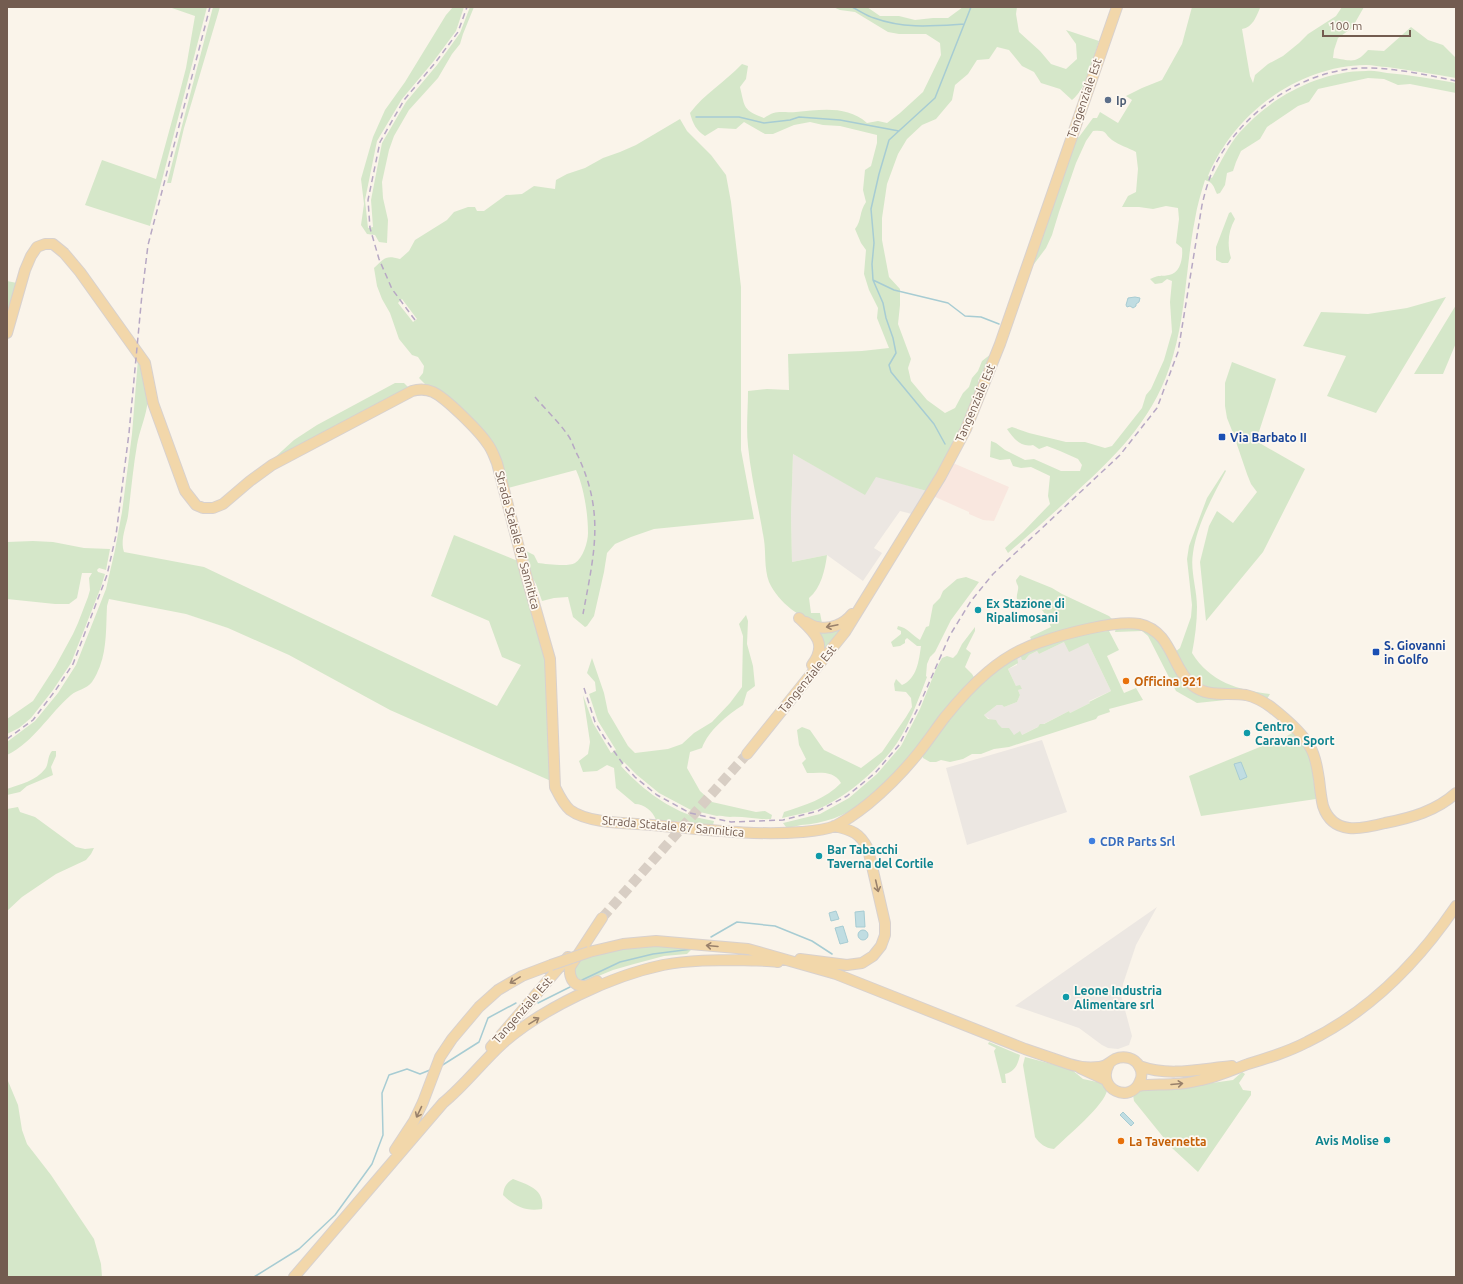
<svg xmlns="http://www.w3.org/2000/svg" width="1463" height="1284" viewBox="0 0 1463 1284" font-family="Ubuntu,sans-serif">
<rect width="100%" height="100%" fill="#faf4ea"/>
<path fill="#f9e7df" d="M953 463 1009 487 994 521 983 520 969 514V512L933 496Z"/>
<path fill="#ece7e2" d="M793 454 865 494 876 476 927 491 912 514 900 511 874 548 882 553 863 581 827 555 792 562 791 516Z
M1064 642 1088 643 1111 691 1089 701 1090 703 1070 713 1069 711 1022 735H1014L1002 728 984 715 997 705H1002L1004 707 1017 702 1020 695 1018 690 1022 689 1016 686 1008 669 1017 665V656L1022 654V659L1025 660 1029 655 1037 651 1039 654Z
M1042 740 1067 812 967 845 946 768Z
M1157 907 1136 945 1123 984 1121 995 1132 1036 1129 1045 1118 1049 1108 1048 1102 1045 1079 1028 1015 1006Z"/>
<path fill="#d5e7c9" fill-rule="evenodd" d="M169 7H207L150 226 85 205 102 160 156 179 179 95 186 68 195 16Z
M213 7H220L184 128 171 183H167Z
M453 7H464L456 31 433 62 402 99 377 141 365 200 368 228 373 227 371 200 382 143 406 102 437 65 460 33 470 7H474L463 34 460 44 452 54 438 78 409 110 394 136 389 150 382 182 383 198 388 220 387 243 379 242 375 235 367 234 361 225 364 204 361 179 373 137 385 110 405 82 446 15Z
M833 7H867L880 16H899L915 20 933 18H948L963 7H1017L1016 14 1019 32 1040 51 1051 64 1066 69 1077 59 1076 44 1066 30 1099 41C1092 61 1088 87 1072 100L1060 89 1041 83 1034 72 1022 66 1009 50 997 47 989 59 977 60 968 74 955 85 952 100 936 119 922 125 907 139 898 154 887 184 882 218V240L889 277 900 289V305L898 324 911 359 908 368 911 381 927 400 945 413 955 408 963 393 969 387 972 378 978 371 982 361 991 354 978 381V388L971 407 945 460 927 491 876 477 865 495 793 454 791 516 792 562 827 555C825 570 821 588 809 598L811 613H820L822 623C800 619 779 603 769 582 764 568 766 553 764 540 759 509 751 477 748 446 746 428 748 409 748 391L767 389 789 390 788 354 862 351 889 348 877 318 878 308 869 290 864 274 866 250 861 243 855 229C862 220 859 212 866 202L863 190 865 170 871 166 877 143V135L840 126 823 125 810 122 794 125 773 134H765L744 122 736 129 718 128 705 136C696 130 693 124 690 113 704 94 725 82 742 64L748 66 746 79 740 87C745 108 743 110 764 118 777 109 781 113 796 112 820 110 847 105 867 123L878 121 887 123 900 113 923 92 941 55 940 43 926 34H899L888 32 855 12 840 10Z
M1192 7 1260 8C1256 17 1253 27 1242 29L1250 76 1253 83 1255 75 1268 64 1283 56 1299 43 1308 34 1336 16 1342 7H1364L1352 28 1338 38 1334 50 1333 58C1351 60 1355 65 1368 50L1384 51 1411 27 1428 40 1443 45 1456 58V78C1433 74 1410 70 1387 67 1380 67 1373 65 1366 65 1297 66 1234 114 1208 176L1212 178C1221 162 1228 146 1240 132 1271 97 1319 71 1366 71 1373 70 1380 72 1387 73 1410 75 1433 79 1456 83V93L1410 84 1398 85 1384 79 1368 78 1318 89 1309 102 1298 106 1267 127 1260 139 1241 151 1236 162 1233 171 1227 173 1225 185 1220 193 1217 194C1213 186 1214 183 1205 180 1201 193 1197 206 1195 219 1186 264 1186 312 1173 356 1156 416 1120 452 1076 492 1054 513 1031 533 1008 553L1005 548 1023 532 1050 504 1048 496 1050 476 1031 467 1021 468 1013 466 1010 459 1000 460 990 457 991 441 996 443 1005 450 1025 460 1034 459 1061 471H1080L1082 465 1078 459 1060 451 1047 446 1039 449 1033 445C1021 448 1013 438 1007 429L1012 427 1029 433 1066 442H1085L1105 448 1112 446 1142 408 1146 395 1151 389 1164 360 1172 332 1170 302 1172 281 1167 279 1162 283 1155 284 1150 279C1161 274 1160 277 1169 275 1181 273 1183 257 1182 248L1176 243 1179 219 1178 208 1166 206 1153 209 1139 207H1122L1128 196 1136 192 1138 169 1136 152C1129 148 1119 145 1112 140 1103 133 1108 130 1093 131L1086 141 1076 163 1059 212 1052 235 1046 248 1031 268 1076 138 1079 137 1093 118H1097L1100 112 1118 123 1132 100 1126 96 1142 88 1162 80 1182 44Z
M680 119 687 131 711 155 726 175 731 202 741 287V450L754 519 654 529 631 537 615 544 607 553 604 572 594 616 587 626 585 627 573 617 568 597 554 598 542 601 536 584 532 577 526 551 534 555 538 563C546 564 569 567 575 563 583 558 588 542 588 533 588 514 584 487 576 470L508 488 499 457 451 400 434 387 426 385 419 378 423 373 424 366 418 357 412 355 399 339 390 313 382 299 377 286 374 268C385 258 385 255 400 259L409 251 415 240 447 220 454 212 468 207H475L477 211H484L506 195 522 194 534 186 555 189 556 180 567 174 585 168 603 158 620 152 636 145ZM402 299 417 319 413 322 398 303Z
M1231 212 1235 219C1228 231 1227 245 1231 258L1228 263H1222L1216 260V247L1229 213Z
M7 281 17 283 7 316Z
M1446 297 1376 413 1327 396 1346 356 1303 346 1321 312 1368 314 1407 308Z
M1456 305V343L1443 374H1414Z
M138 359 141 363C143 377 148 392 147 406 145 419 139 432 137 445 133 468 131 492 128 516 126 527 120 540 124 552L204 567 497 706 521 665 502 657 489 621 431 596 454 535 518 561 547 659 551 781 390 710 289 655 228 628 186 614 109 599 107 606C106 625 107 648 100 666 98 671 95 678 92 682 87 689 77 690 71 695 49 714 34 742 7 755V742L35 721 58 693 76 665 106 589 115 550 122 512 132 434Z
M1232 362 1276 379 1256 441 1305 469 1263 552 1206 621 1200 562 1209 526 1217 511 1233 523 1257 492 1251 484 1247 474 1233 433 1227 418 1225 406V383Z
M395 383H404L408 387 350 420 272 460 294 440 317 425Z
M1225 470 1226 471C1213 496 1197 524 1193 553 1190 571 1197 589 1197 607 1197 622 1195 638 1192 653 1210 682 1238 690 1270 694L1267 699 1203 687 1193 682 1175 652 1180 648 1191 617 1192 605 1187 559 1189 546 1207 498Z
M33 541 53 542 84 548 110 549 106 570 99 568 97 570 98 572 105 574 101 587 71 663 53 690 31 718 19 728 7 734V719L33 701 55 667 73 634 78 623 88 597 90 590 89 578 92 573H82L77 598 69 604H55L7 599V542Z
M1020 575 1052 588 1062 594 1109 616 1112 619V621L1032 641 1030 637 1051 627 1043 611 1039 608C1030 610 1021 609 1017 599 1016 595 1019 590 1018 586 1017 584 1016 582 1016 580Z
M966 577 979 582 951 620 935 652 930 657 927 664 926 676 927 677C919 698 909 725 897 743 879 769 847 797 818 809 807 813 794 815 782 818L784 812C805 805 826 799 841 783 834 770 819 773 807 773L802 763 806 759 799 745 797 730 802 727 810 730 824 750 861 768 882 752 906 717 912 707 911 698 906 692 895 691 894 684 896 679 902 685C917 679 919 660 921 646H917L907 638 905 640V643L900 646 893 647 891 642 901 634V631L897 629 898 626C908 628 912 635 920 640L926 627 929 626 933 605 940 598 943 591 957 579Z
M746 615 748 621 747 644 753 666 755 686 747 692 743 705C727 715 708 731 702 748L690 752 687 768 700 791 712 802 756 812 765 811 772 815 771 819C757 820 744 816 730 817 726 817 722 815 717 816L691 810 659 793 637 775 624 762 621 766C639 786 664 806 690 815 697 818 706 819 714 821L713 825 692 824 677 821H664L656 820C653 811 644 804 635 804L616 788 614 768 607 765 597 771 583 772 579 761 588 754 590 742 583 695 593 723 611 753 616 750 598 721 589 694 596 691 595 682 587 673 592 658 604 693 608 712 628 746 635 753 668 749 682 744 694 733 712 722 730 703 742 687 743 636 739 624Z
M1129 626C1134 628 1142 628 1147 630 1170 642 1174 684 1196 694 1205 698 1217 698 1227 698L1226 700 1197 703 1176 691 1148 636 1142 631 1115 632 1116 628Z
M842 627 821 656 816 630Z
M975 627V631L966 649 971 653 965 667 972 674 975 679C960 696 945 712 931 730 894 775 864 821 801 825 796 826 791 828 786 827L783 823 820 814 849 798 877 774 901 746 920 709 936 669 942 658 947 656 953 658 957 654 962 644Z
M1109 631 1119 650 1107 656 1124 693 1136 688 1143 700 1109 709 1110 712 1098 716 1096 719 1009 747 994 749 981 754H972L963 759 950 762 941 760 936 762H930L923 758V753L947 719 981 683 1017 656 1018 663 1008 669 1016 686 1020 685 1022 689 1018 690 1020 695 1017 702 1004 707 1002 705H997L984 715 988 719 996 720 998 724 1002 728H1009L1014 735 1020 731 1022 735 1038 727 1040 724H1044L1069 711 1070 713 1090 703 1089 702 1111 691 1088 643 1069 652 1064 642 1039 654 1037 651 1029 655 1025 660H1022L1021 657 1022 654C1049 643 1079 632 1109 631Z
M1294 732 1304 746 1311 760 1316 799 1201 816 1189 776 1287 736Z
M52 751H56V756L51 767 53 775 27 786 20 792 7 795V789C20 784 36 781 45 769 49 764 47 757 52 751Z
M18 807 20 812 35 817 76 847 85 849 94 848 91 854 86 860 56 874 22 897 7 911V809Z
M627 945 690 947 691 950 687 954 664 956 634 964 613 970 584 982 574 976 573 967 578 958Z
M989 1042 1020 1055C1018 1064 1015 1072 1005 1074L1006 1083H1002L994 1051 996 1048 988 1044Z
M1025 1057 1071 1069 1083 1079 1102 1083 1104 1087 1107 1090C1106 1104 1065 1138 1054 1149 1045 1148 1040 1144 1035 1137L1023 1065Z
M1242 1072 1245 1074 1239 1083 1243 1090 1251 1091V1095L1198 1172 1172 1148 1134 1101 1133 1095 1140 1090 1191 1086 1233 1080Z
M7 1076 8 1081 18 1105 22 1130 27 1144 51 1175 94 1239 101 1264 102 1277H7Z
M513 1179C528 1185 545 1189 542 1209 526 1212 514 1206 503 1195 504 1187 506 1183 513 1179Z"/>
<path fill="#c0dde2" stroke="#a7ccd3" d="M1135 297 1140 298 1139 302 1136 304V306L1133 308 1130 306 1127 307 1126 305 1128 298Z
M1241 762 1247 777 1240 780 1234 764Z
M836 911 839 919 831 921 829 913Z
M864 911 865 927H856L855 912Z
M843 926 848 942 840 944 835 928Z
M858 935a5 5 0 1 1 10 0a5 5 0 1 1-10 0Z
M1123 1112 1134 1123 1131 1126 1120 1115Z"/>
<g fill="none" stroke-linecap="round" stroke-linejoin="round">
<path stroke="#a7ccd3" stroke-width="1.5" d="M852 7C860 11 867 16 874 18 904 29 933 26 964 24
M696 117H739L764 123 790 120 799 117 840 120 899 131
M873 280 894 290 948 303 965 316 981 317 999 324
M945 444 934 424 891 372 889 365 896 353 893 338 886 318 883 303 873 280 872 264 874 243 871 209 879 174 889 140 935 98 971 7
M711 937 737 922 775 926 812 941 832 954
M582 980 620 962 653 954 692 949
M538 1003 570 987
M441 1066 479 1042 488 1018 516 1003
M254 1277 299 1249 335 1215 372 1164 383 1135 382 1093 389 1075 407 1069 420 1074 430 1070"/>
<path stroke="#d8cec4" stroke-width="10" stroke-dasharray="10 5" stroke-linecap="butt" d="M602 918 747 754"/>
<defs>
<path id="major" d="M7 333 25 270 31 256 37 247 45 244H53L64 253 80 272 145 363 153 403 185 491 196 505 203 508H213L223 504 250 481 272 465 412 391C419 389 426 389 433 392 446 398 479 431 487 443 492 449 494 456 497 463L526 575 550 659 555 787C559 795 563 804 570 810 589 824 629 823 652 825 702 829 753 836 802 832 813 831 825 830 835 826 847 820 858 812 868 804 885 790 901 774 915 757 926 744 935 730 945 717 971 685 1001 654 1041 642 1064 634 1115 620 1139 624 1149 626 1156 631 1162 638 1174 653 1178 673 1192 685 1208 698 1227 692 1246 695 1255 697 1264 702 1271 707 1285 718 1302 732 1310 747 1316 756 1317 768 1319 779 1320 788 1321 798 1323 806 1333 836 1362 829 1385 823 1411 818 1436 811 1456 793
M799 618C815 633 828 644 812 665
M806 622C810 624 814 627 818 627 830 630 844 624 852 614
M747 754 845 632 941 476 966 429 1000 344 1117 7
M589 952 623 944 656 941 748 949 836 974 1025 1049 1069 1064C1078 1067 1089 1068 1099 1067 1107 1067 1109 1062 1115 1059 1124 1055 1135 1058 1139 1066 1142 1071 1142 1077 1140 1081 1131 1105 1095 1089 1109 1064
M800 959 847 965 862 963 873 956 881 946 885 935V923L868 849C860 833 852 830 834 826
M597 981C593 983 588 986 584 986 572 986 569 976 570 967L602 918
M491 1047 568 957
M1139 1066C1170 1077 1200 1069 1232 1066
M1080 1068 1106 1080
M1138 1086C1150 1084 1162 1085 1174 1084 1183 1084 1193 1082 1201 1080 1217 1077 1232 1070 1248 1064 1268 1058 1288 1052 1307 1042 1369 1012 1418 962 1456 906
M395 1150 414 1121 423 1102 440 1057 452 1039 479 1007 498 990 522 976 551 965
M294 1277 443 1103C465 1085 482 1062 503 1043 543 1008 611 976 663 965 689 960 716 960 742 960 754 961 767 960 778 962"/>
</defs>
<use href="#major" stroke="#d8d1ce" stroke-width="12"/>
<use href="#major" stroke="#f2d7aa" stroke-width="10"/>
<path stroke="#b7a8c4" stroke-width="1.5" stroke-dasharray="6 4" stroke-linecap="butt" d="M415 320 392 289 379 259 370 228 368 200 380 142 404 100 435 63 458 32 467 7
M535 397C545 409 558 421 567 434 572 440 574 449 578 456 605 514 594 554 583 614
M584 688 595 722 604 737 623 764 635 777 657 795 690 813 731 822 783 820 818 811 847 796 875 773 899 745 918 708 950 635 971 601 993 574 1120 455 1157 408 1178 352 1202 205C1205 192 1209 178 1215 165 1243 111 1304 68 1366 68 1396 68 1427 75 1456 81
M7 739 33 720 55 691 73 664 107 575 116 535 129 433 142 294 148 245 210 7"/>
<defs>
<path id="major-bridge" d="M551 965 589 952"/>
</defs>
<use href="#major-bridge" stroke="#d8d1ce" stroke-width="12" stroke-linecap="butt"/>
<use href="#major-bridge" stroke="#f2d7aa" stroke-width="10"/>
</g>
<defs><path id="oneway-shaft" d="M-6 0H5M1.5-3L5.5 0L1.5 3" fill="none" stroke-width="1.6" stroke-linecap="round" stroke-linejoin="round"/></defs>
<g stroke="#99816b">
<use href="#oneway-shaft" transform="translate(832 626) rotate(168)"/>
<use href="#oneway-shaft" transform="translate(877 886) rotate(77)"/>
<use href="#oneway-shaft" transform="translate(712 946) rotate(-175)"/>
<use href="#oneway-shaft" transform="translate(515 980) rotate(149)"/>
<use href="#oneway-shaft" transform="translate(534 1021) rotate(-32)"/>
<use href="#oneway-shaft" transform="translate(1177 1084) rotate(-5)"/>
<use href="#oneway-shaft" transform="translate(419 1112) rotate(115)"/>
</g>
<circle fill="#5c6f8a" stroke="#fdf8f0" stroke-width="1.5" cx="1108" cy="100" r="4"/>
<g fill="#1a4fb4" stroke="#fdf8f0" stroke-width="1.5">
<rect x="1218" y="433" width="8" height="8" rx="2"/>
<rect x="1372" y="648" width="8" height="8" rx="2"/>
</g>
<g fill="#0f9aa8" stroke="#fdf8f0" stroke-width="1.5">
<circle cx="978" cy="610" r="4"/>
<circle cx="1247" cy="733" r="4"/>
<circle cx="819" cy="856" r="4"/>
<circle cx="1066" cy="997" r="4"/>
<circle cx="1387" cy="1140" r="4"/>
</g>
<g fill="#e8710a" stroke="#fdf8f0" stroke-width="1.5">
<circle cx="1126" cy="681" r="4"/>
<circle cx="1121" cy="1141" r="4"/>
</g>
<circle fill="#3f7fe0" stroke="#fdf8f0" stroke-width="1.5" cx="1092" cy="841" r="4"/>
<g text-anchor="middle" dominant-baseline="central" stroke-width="3.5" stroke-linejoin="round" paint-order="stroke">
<g font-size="12" fill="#735c50" stroke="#fdf8f0">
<text transform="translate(1084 98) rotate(-71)">Tangenziale Est</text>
<text transform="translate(975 403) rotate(-67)">Tangenziale Est</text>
<text transform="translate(518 540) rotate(75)">Strada Statale 87 Sannitica</text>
<text transform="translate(807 679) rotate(-51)">Tangenziale Est</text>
<text transform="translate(673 826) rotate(5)">Strada Statale 87 Sannitica</text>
<text transform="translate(522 1010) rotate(-49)">Tangenziale Est</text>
</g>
<g font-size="12" font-weight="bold" fill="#4e5e75" stroke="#fdf8f0" text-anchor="start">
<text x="1116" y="100">Ip</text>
</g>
<g font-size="12" font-weight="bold" fill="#164399" stroke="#fdf8f0" text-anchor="start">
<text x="1230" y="437">Via Barbato II</text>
<text x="1384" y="645">S. Giovanni<tspan x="1384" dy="14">in Golfo</tspan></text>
</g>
<g font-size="12" font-weight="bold" fill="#0d838f" stroke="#fdf8f0" text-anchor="start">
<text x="986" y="603">Ex Stazione di<tspan x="986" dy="14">Ripalimosani</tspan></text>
<text x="1255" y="726">Centro<tspan x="1255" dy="14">Caravan Sport</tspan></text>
<text x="827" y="849">Bar Tabacchi<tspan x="827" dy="14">Taverna del Cortile</tspan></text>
<text x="1074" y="990">Leone Industria<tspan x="1074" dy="14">Alimentare srl</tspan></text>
<text x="1379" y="1140" text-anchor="end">Avis Molise</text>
</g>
<g font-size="12" font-weight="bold" fill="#c56008" stroke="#fdf8f0" text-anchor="start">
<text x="1134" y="681">Officina 921</text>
<text x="1129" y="1141">La Tavernetta</text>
</g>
<g font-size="12" font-weight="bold" fill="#366cbe" stroke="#fdf8f0" text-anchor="start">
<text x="1100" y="841">CDR Parts Srl</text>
</g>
</g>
<rect width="1463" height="1284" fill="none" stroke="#735c50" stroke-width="16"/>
<path d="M1323 30v6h87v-6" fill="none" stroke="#735c50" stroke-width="2"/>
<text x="1329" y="30" font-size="12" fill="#735c50" stroke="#fdf8f0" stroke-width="3" paint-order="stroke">100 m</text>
</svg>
